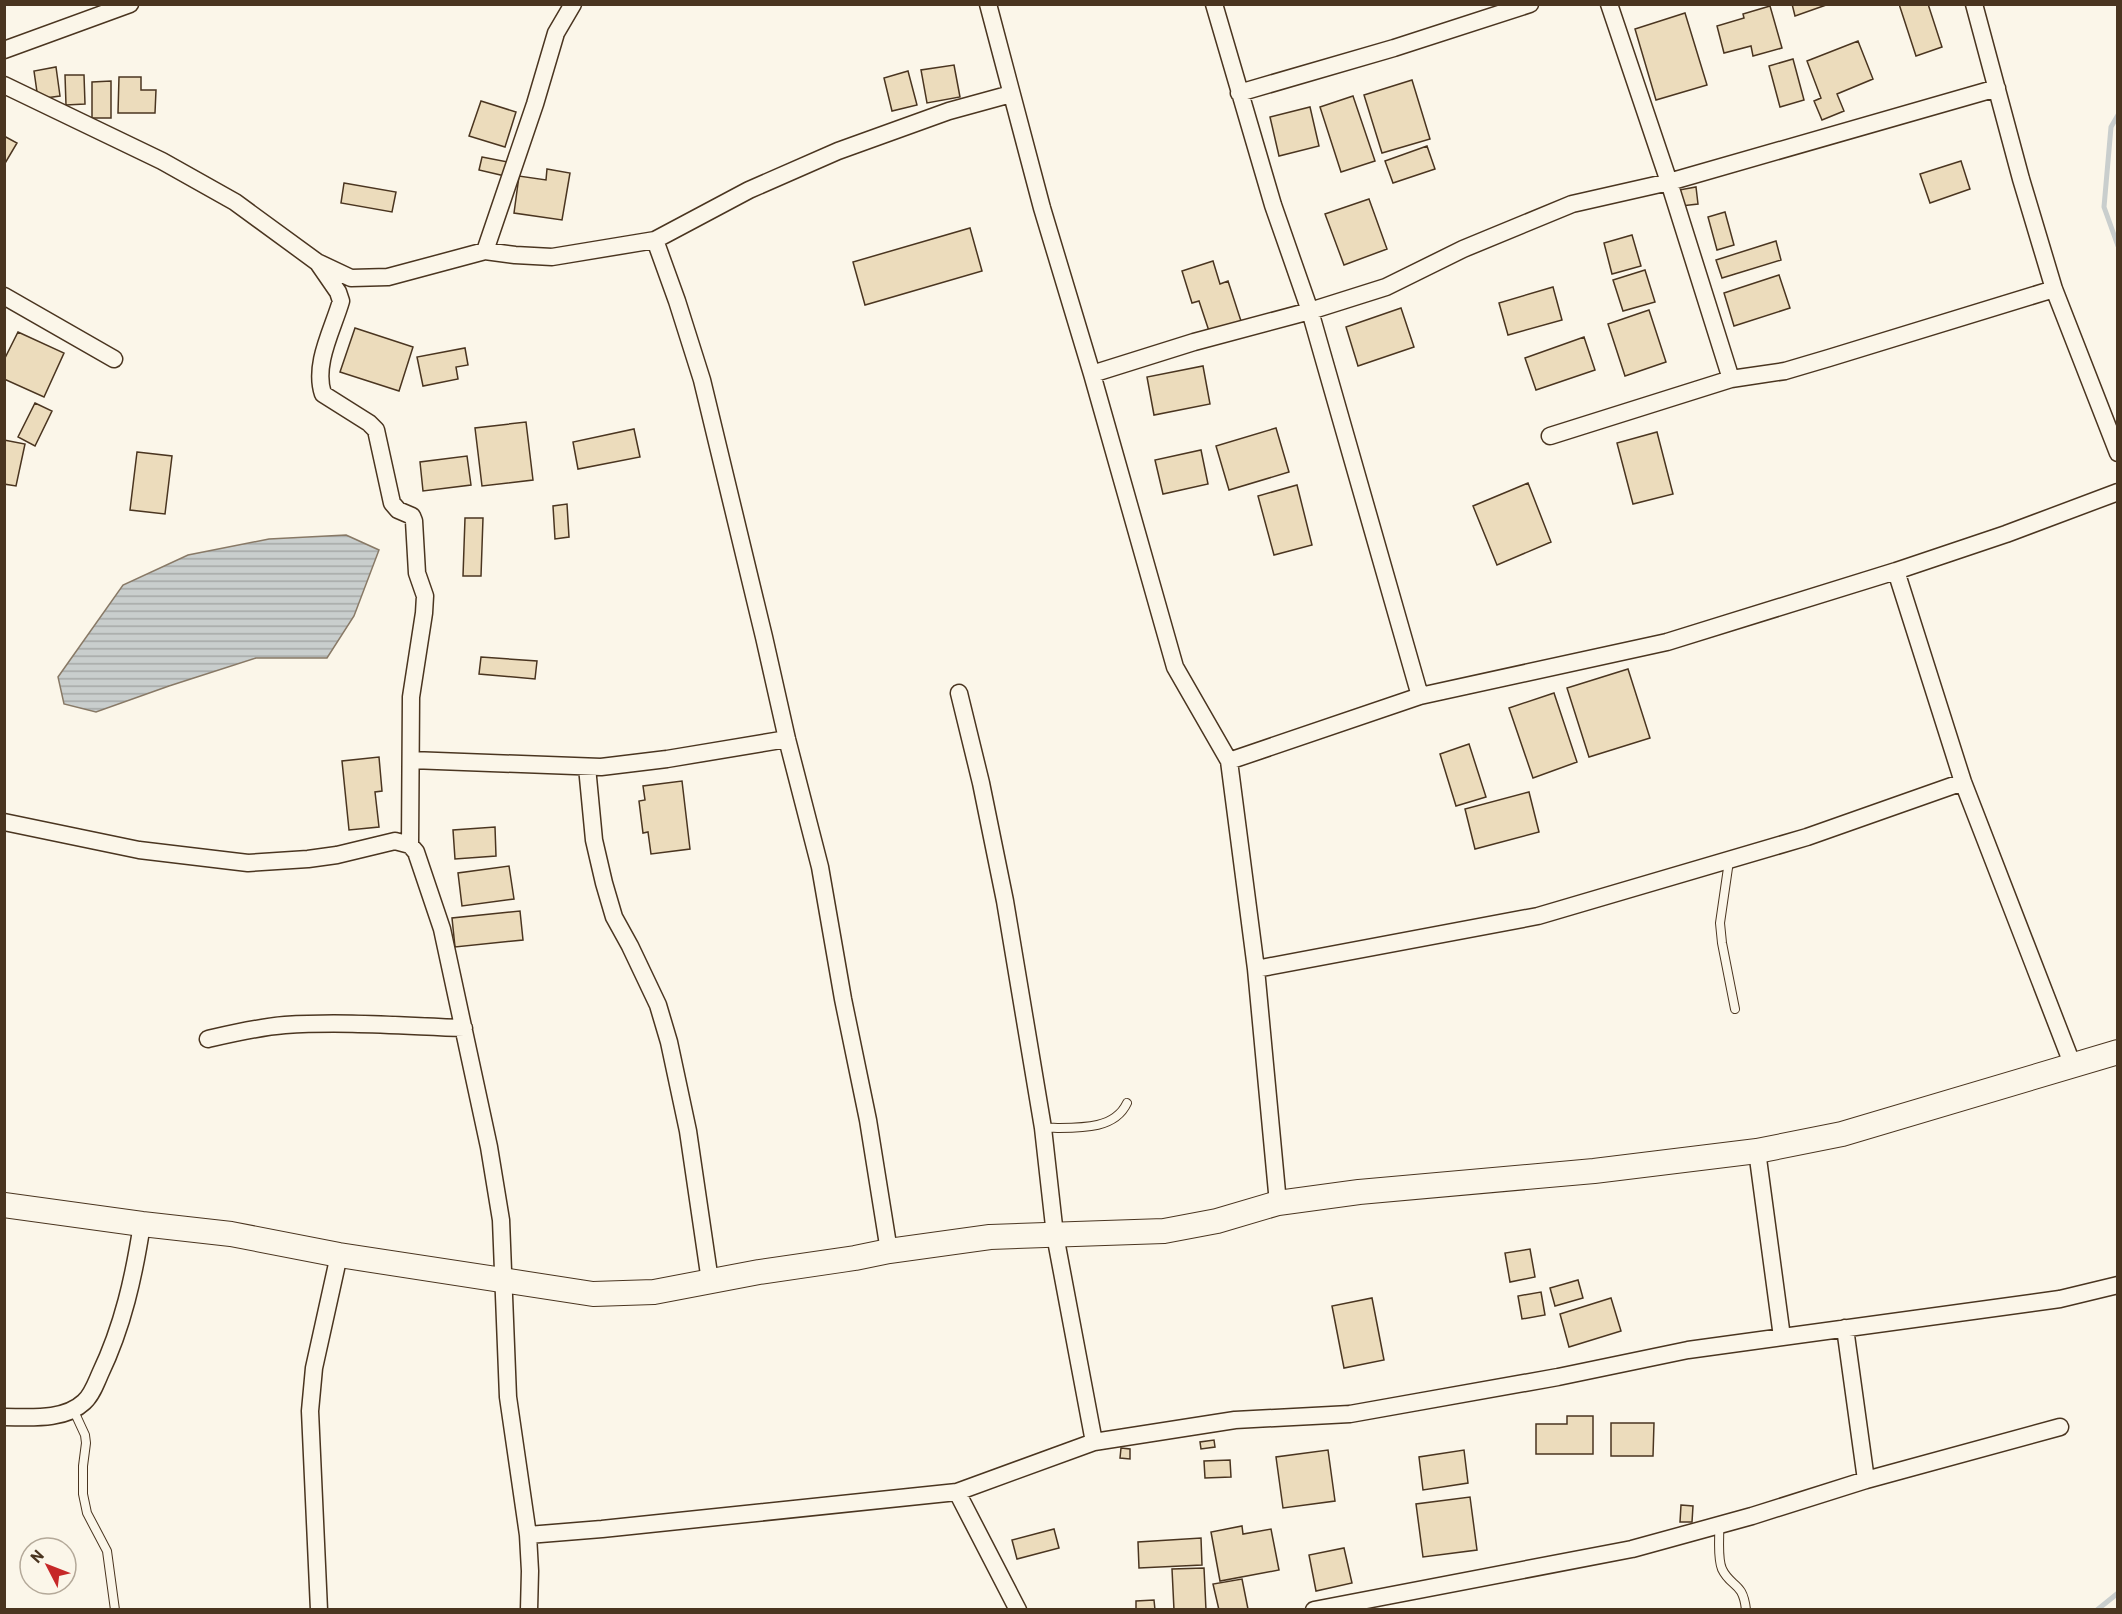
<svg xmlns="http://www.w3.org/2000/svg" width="2122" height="1614" viewBox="0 0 2122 1614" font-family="Barlow,sans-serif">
<defs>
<pattern id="water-rules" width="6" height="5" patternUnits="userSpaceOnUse" patternTransform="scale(1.5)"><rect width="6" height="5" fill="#c9cecd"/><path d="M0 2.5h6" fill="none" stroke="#a5a8a6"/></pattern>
</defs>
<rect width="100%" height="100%" fill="#fbf6e9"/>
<path fill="url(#water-rules)" stroke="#887966" stroke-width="1.5" d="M346 535 379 550 354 616 327 658H256L169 686 96 712 64 704 58 677 123 585 188 555 269 539Z"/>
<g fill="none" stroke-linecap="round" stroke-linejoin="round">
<path stroke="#c9cecd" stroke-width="5" d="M2118 115 2111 127 2104 207 2118 246
M2097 1610 2118 1593"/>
</g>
<path fill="#ecdcbc" stroke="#4a3520" stroke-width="1.5" d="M1792 4H1829L1795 16Z
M1899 4H1928L1942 47 1916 56Z
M1770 6 1782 48 1753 56 1751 46 1724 53 1717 26 1744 18 1743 14Z
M1685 13 1707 85 1656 100 1635 29Z
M1858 41 1873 79 1837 94 1844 111 1822 120 1814 101 1821 98 1807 61Z
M1793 59 1804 100 1780 107 1769 66Z
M954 65 960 97 927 103 921 70Z
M56 67 60 96 38 99 34 71Z
M908 71 917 105 892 111 884 78Z
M65 75H84L85 104 66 105Z
M119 77H141V90H156L155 113H118Z
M1412 80 1430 139 1382 153 1364 95Z
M111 81V118H92V82Z
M1353 96 1375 161 1341 172 1320 107Z
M481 101 516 112 505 147 469 136Z
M1310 107 1319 146 1279 156 1270 117Z
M4 136 17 143 4 165Z
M1427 146 1435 169 1393 183 1385 161Z
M482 157 508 162 505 176 479 170Z
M1961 161 1970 189 1930 203 1920 174Z
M547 169 570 173 562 220 514 213 519 176 546 180Z
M344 183 396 192 392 212 341 203Z
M1696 187 1698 204 1681 206 1679 190Z
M1369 199 1387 249 1344 265 1325 214Z
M1725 212 1734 245 1717 250 1708 217Z
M970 228 982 271 865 305 853 262Z
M1632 235 1641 266 1612 274 1604 243Z
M1776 241 1781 260 1722 278 1716 260Z
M1213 261 1220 284 1228 281 1241 321 1209 331 1199 301 1192 303 1182 271Z
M1645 270 1655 302 1623 311 1613 280Z
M1779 275 1790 308 1734 326 1724 293Z
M1553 287 1562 320 1508 335 1499 303Z
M1401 308 1414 347 1358 366 1346 327Z
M1649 310 1666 362 1625 376 1608 324Z
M355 328 413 347 399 391 340 372Z
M18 332 64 353 44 397 4 379V360Z
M1584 337 1595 370 1536 390 1525 358Z
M465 348 468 365 456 367 458 379 423 386 417 357Z
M1203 366 1210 404 1154 415 1147 377Z
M35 403 52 411 35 446 18 437Z
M526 422 533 480 482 486 475 428Z
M1276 428 1289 472 1229 490 1216 446Z
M634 429 640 457 578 469 573 442Z
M1657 432 1673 494 1633 504 1617 443Z
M4 440 25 444 16 486 4 484Z
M1201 450 1208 484 1163 494 1155 460Z
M137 452 172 456 165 514 130 510Z
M467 456 471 485 423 491 420 462Z
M1528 483 1551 542 1497 565 1473 506Z
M1297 485 1312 545 1274 555 1258 496Z
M567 504 569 537 555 539 553 506Z
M465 518H483L481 576H463Z
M481 657 537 661 535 679 479 674Z
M1628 669 1650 738 1589 757 1567 688Z
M1554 693 1577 762 1533 778 1509 708Z
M1469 744 1486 797 1456 806 1440 754Z
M379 757 382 791 375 792 379 827 349 830 342 761Z
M682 781 690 849 651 854 648 832 643 833 639 801 645 800 643 786Z
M1529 792 1539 832 1475 849 1465 809Z
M495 827 496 856 455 859 453 830Z
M509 866 514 899 462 906 458 873Z
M520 911 523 940 455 947 452 918Z
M1530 1249 1535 1277 1510 1282 1505 1253Z
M1578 1280 1583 1298 1555 1306 1550 1288Z
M1541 1292 1545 1315 1522 1319 1518 1296Z
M1372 1298 1384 1360 1344 1368 1332 1306Z
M1611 1298 1621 1331 1569 1347 1560 1314Z
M1567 1416H1593V1454H1536V1424H1567Z
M1611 1423H1654L1653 1456H1611Z
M1214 1440 1215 1447 1201 1449 1200 1442Z
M1121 1448 1130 1449V1459L1120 1458Z
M1328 1450 1335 1501 1283 1508 1276 1457Z
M1464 1450 1468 1483 1423 1490 1419 1457Z
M1230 1460 1231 1477 1205 1478 1204 1461Z
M1470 1497 1477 1550 1423 1557 1416 1504Z
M1681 1505 1693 1506 1692 1522H1680Z
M1242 1526 1243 1534 1271 1529 1279 1570 1220 1581 1211 1532Z
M1054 1529 1059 1548 1017 1559 1012 1540Z
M1201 1538 1202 1565 1139 1568 1138 1542Z
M1344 1548 1352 1583 1316 1591 1309 1555Z
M1204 1568 1206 1610H1174L1172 1569Z
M1242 1579 1248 1609 1219 1610 1213 1584Z
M1154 1600 1155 1610H1136V1601Z"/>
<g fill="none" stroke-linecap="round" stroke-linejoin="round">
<defs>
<path id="lane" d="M1729 861 1720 923 1722 943 1735 1009
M1043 1128C1071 1127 1113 1133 1127 1103
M73 1409 85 1435 86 1443 83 1466V1494L87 1513 107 1551 115 1610
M1719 1525C1720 1539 1717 1557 1722 1569 1731 1588 1743 1581 1746 1610"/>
<path id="street" d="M988 4 1042 208 1092 374 1175 667 1229 761 1256 969 1278 1203
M1214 4 1273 205 1310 311 1420 696
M1609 4 1669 182 1731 379
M1974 4 2021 179 2054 289 2118 453
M4 50 130 4
M4 85 162 161 235 202 317 262 351 278 388 277 485 251 515 255 552 257 655 240 749 190 838 151 949 111 1011 94
M1239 93 1394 48 1530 4
M655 240 677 301 702 380 764 637 787 739 820 867 843 999 868 1120 889 1251
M485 251 535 104 556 33 573 4
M318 263 338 292 341 301C333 329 313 364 323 394L369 423 376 430 392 503 398 510 412 516 414 521 417 573 425 596 424 613 411 697 410 845
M4 296 114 359
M1092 374 1194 342 1310 311 1386 287 1463 249 1572 204 1669 182 1997 88
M1550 436 1731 379 1785 371 1829 358 2054 289
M1896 571 1963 782 2073 1066
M959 693 981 783 1005 901 1043 1128 1055 1235 1094 1442
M411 760 601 767 667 759 787 739
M1229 761 1420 696 1667 642 1896 571 2006 534 2118 492
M587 767 594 840 604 883 614 917 630 946 658 1005 669 1042 688 1131 710 1281
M4 822 139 850 248 863 308 859 337 855 395 841 410 845 416 852 442 929 489 1147 501 1220 508 1397 528 1535 530 1571 529 1610
M1256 969 1538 916 1807 837 1963 782
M208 1039C234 1033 259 1027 285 1025 344 1021 405 1026 464 1028
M1757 1151 1782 1337
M1845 1328 1866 1480 2060 1427
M4 1417C29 1417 64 1421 84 1402 92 1395 96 1383 100 1374 123 1326 134 1276 142 1224
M957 1492 1018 1610
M528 1535 602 1529 957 1492 1094 1442 1235 1420 1350 1414 1558 1377 1688 1350 2060 1299 2118 1285
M319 1610 310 1411 314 1368 339 1255
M1314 1610 1632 1549 1752 1516 1866 1480"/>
<path id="secondary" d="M4 1205 142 1224 231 1234 339 1255 593 1294 654 1292 759 1272 855 1258 889 1251 990 1237 1164 1231 1217 1221 1278 1203 1359 1192 1594 1171 1757 1151 1842 1134 2118 1052"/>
</defs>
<use href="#lane" stroke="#4a3520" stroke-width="10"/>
<use href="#street" stroke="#4a3520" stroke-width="19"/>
<use href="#secondary" stroke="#4a3520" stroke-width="26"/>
<use href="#lane" stroke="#fbf6e9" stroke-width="8"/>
<use href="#street" stroke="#fbf6e9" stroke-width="16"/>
<use href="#secondary" stroke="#fbf6e9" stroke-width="24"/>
</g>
<rect width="2122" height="1614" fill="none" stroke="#4a3520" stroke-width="12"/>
<g transform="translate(48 1566) rotate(312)"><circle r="28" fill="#fbf6e9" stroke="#b4a999" stroke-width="1.5"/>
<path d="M0-4.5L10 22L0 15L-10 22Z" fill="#c62828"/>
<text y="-9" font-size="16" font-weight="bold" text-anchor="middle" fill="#4a3520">N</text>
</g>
</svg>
